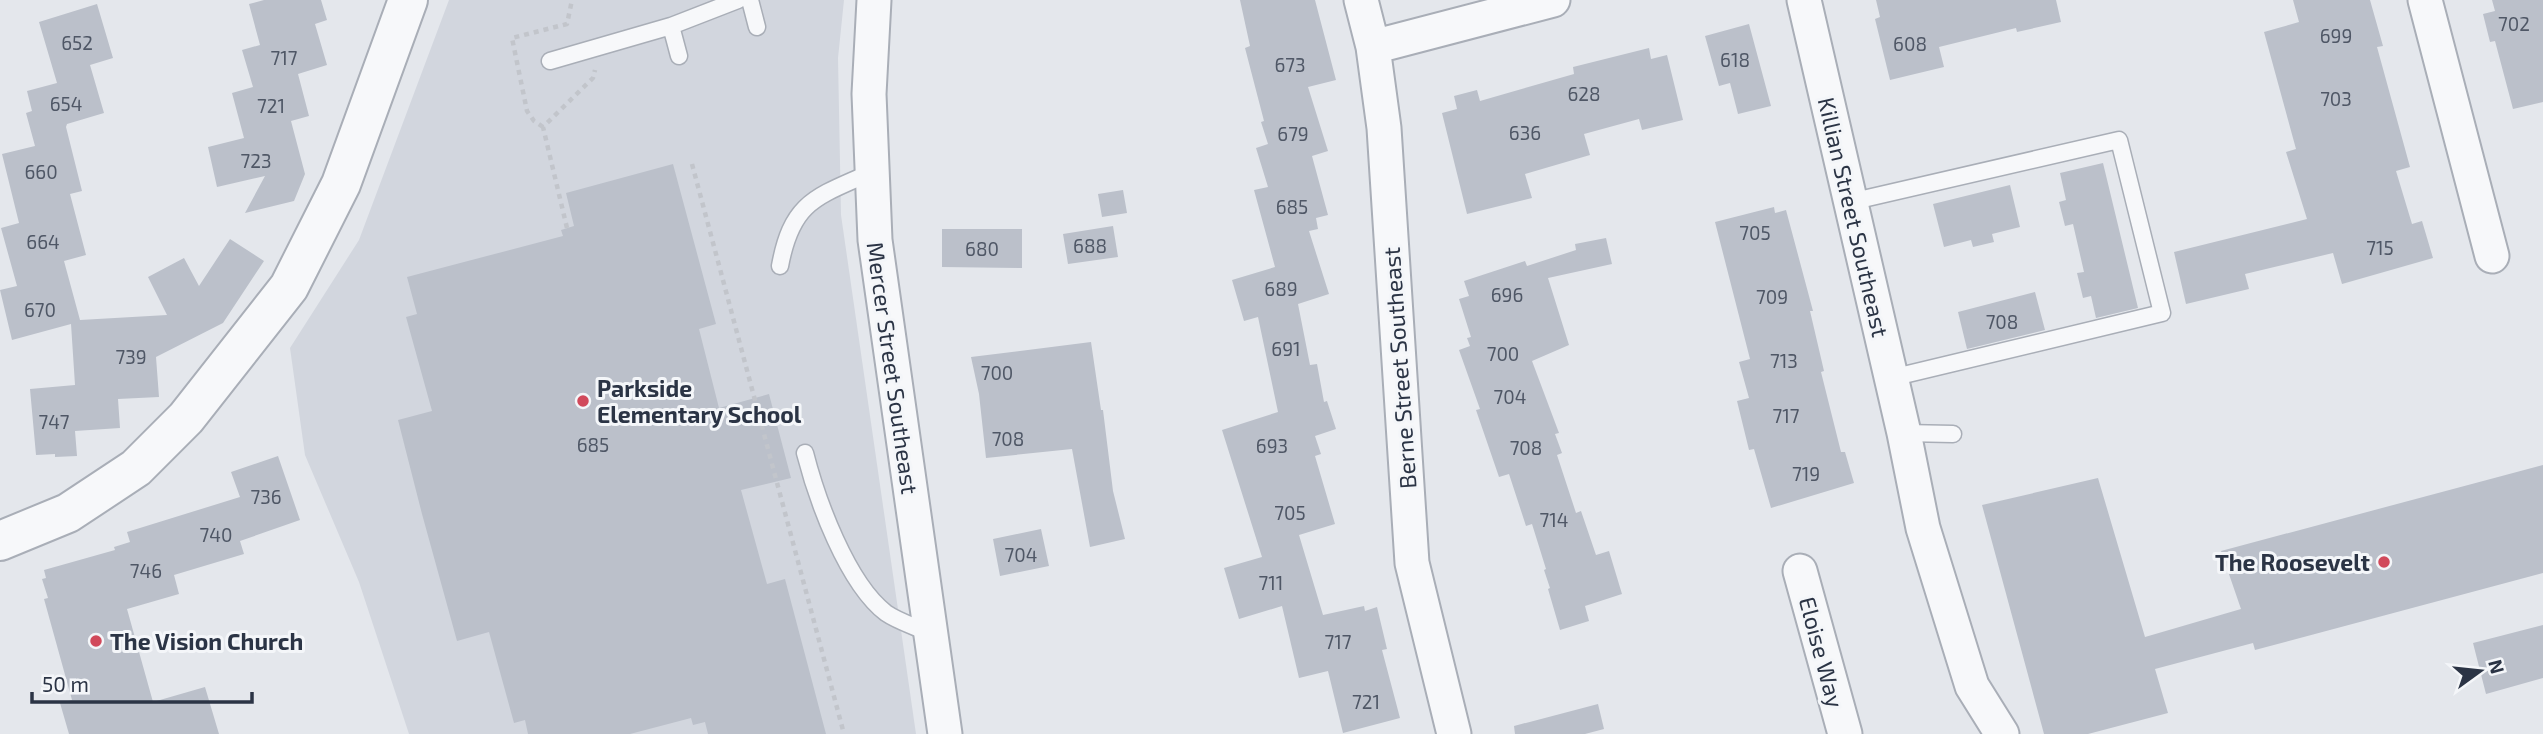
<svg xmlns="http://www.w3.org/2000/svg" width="2543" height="734" viewBox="0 0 2543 734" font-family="'Exo 2',sans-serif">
<rect width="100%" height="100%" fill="#e4e7ec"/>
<path fill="#d2d6de" d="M449 0H844L838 58 841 215 916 734H409L359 582 305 455 290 348 359 240Z"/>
<path fill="#bbc0ca" d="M264 0H321L327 20 315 24 327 65 298 74 309 116 291 121 305 174 294 201 245 213 265 176 217 187 208 147 244 138 232 93 253 87 242 50 260 45 249 4Z
M1240 0H1315L1336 80 1308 87 1328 151 1312 156 1328 215 1316 218 1318 229 1309 231 1329 294 1298 304 1310 365 1317 364 1324 402 1327 401 1336 429 1315 436 1321 454 1315 456 1335 524 1299 535 1323 615 1364 606 1365 611 1377 607 1387 649 1382 650 1400 718 1343 733 1328 671 1299 678 1282 606 1239 619 1224 568 1262 557 1222 430 1278 412 1258 317 1244 321 1232 280 1275 267 1254 190 1268 187 1256 148 1268 144 1261 122 1264 121 1245 48 1250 46Z
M1876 0H2056L2061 22 2017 32 2016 28 1939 47 1944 67 1890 80 1875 19 1880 17Z
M2293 0H2370L2383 46 2377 47 2410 167 2396 171 2412 224 2422 221 2433 258 2342 284 2333 253 2245 274 2249 289 2186 304 2174 252 2307 219 2286 152 2296 149 2264 32 2299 22Z
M2492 0H2543V102L2513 109 2495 41 2490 42 2483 14 2495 11Z
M97 4 113 58 90 65 104 113 67 124 66 127 82 191 70 194 86 255 64 261 80 320 167 315 148 277 184 258 199 286 230 239 264 261 223 323 156 357 159 397 118 399 120 428 75 431 77 456 55 457V454L36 455 30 389 75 385 71 324 12 340 0 290 17 286 1 228 19 223 2 154 35 146 26 113 32 111 27 91 57 83 39 22Z
M1749 24 1771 106 1738 114 1730 83 1719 86 1705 36Z
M1649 48 1651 59 1667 55 1683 120 1642 130 1639 119 1584 134 1590 155 1525 174 1532 198 1467 214 1442 113 1457 109 1454 96 1477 90 1480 101 1574 74 1573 67Z
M2103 163 2138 308 2096 318 2091 296 2083 298 2077 273 2084 272 2073 224 2065 226 2059 202 2066 200 2060 173Z
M673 164 716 324 699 329 719 408 769 394 791 478 741 490 767 584 785 579 826 734H708L705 722 693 725 691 718 630 734H528L525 720 514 723 489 632 457 641 422 514 398 420 432 411 406 317 417 314 407 277 563 236 561 230 574 226 566 193Z
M2010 185 2020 227 1992 234 1994 242 1973 247 1971 240 1944 247 1933 204Z
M1123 190 1127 213 1102 217 1098 194Z
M1774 207 1775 213 1786 210 1813 311H1810L1824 371 1821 372 1841 452H1845L1854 483 1771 508 1754 449 1749 450 1737 401 1749 398 1739 362 1750 359 1715 222Z
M1113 226 1118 257 1068 264 1063 234Z
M942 229H1022V268L942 267Z
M1606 238 1612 264 1548 278 1569 345 1532 361 1559 433 1555 434 1562 453 1557 455 1576 513 1581 511 1596 555 1609 551 1622 594 1585 606 1589 621 1560 630 1548 589 1550 588 1544 570 1546 569 1532 524 1526 526 1509 474 1499 477 1476 410 1480 409 1459 350 1470 346 1467 338 1471 337 1459 299 1469 296 1464 281 1525 261 1527 266 1576 250 1575 244Z
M2035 292 2045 330 1967 349 1958 312Z
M1091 342 1101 410H1103L1113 491 1125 539 1090 547 1072 449 986 458 979 394 971 357Z
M278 456 300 520 240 541 244 554 174 575 179 594 127 609 153 702 205 687 219 734H69L60 703 72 700 44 599 48 598 42 579 46 578 44 570 115 550 114 547 130 542 127 532 240 497 231 472Z
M2543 465V573L2255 650 2253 643 2155 669 2168 713 2088 734H2044L1982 505 2098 478 2145 637 2241 609 2221 551Z
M1041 529 1049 566 1000 576 993 539Z
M2543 625V678L2486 694 2473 643Z
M1598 704 1604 729 1585 734H1515L1514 726Z"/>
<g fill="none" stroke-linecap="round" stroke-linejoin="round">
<defs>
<path id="service" d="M750 0 757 27
M679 56 671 26 738 0
M550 61 671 26
M1850 202 2119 140 2162 313 1891 378
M780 266C792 201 816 197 872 172
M1904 433 1953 434
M805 453C817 500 847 583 886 613 899 622 917 627 931 634"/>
<path id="minor" d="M874 0 869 94 875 240 945 734
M1361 0 1373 47 1384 128 1412 563 1454 734
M1804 0 1904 433 1923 528 1972 686 2002 734
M2425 0 2492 256
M1373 47 1553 0
M1800 571 1845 734"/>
<path id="tertiary" d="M0 541 68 513 136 468 186 418 289 287 341 184 408 0"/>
</defs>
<use href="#service" stroke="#a9aeb7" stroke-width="19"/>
<use href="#minor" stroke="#a9aeb7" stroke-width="37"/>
<use href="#tertiary" stroke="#a9aeb7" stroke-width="42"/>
<path stroke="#c2c5cb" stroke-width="4.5" stroke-dasharray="5 5" stroke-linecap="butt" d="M543 127 534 121 527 111 512 38 567 24 572 0
M692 164 844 734
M567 228 543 127 593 78 595 70"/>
<use href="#service" stroke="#f7f8fa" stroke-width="16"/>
<use href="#minor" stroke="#f7f8fa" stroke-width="33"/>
<use href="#tertiary" stroke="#f7f8fa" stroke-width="38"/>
</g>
<g fill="#d1495b" stroke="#f4f6f9" stroke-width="2.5">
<circle cx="583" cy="401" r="7"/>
<circle cx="2384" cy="562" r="7"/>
<circle cx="96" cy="641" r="7"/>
</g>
<g text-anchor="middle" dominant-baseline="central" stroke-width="6" stroke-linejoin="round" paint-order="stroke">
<g font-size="19" fill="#4f5766">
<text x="2514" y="23">702</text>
<text x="2336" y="35">699</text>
<text x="77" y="42">652</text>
<text x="1910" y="43">608</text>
<text x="284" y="57">717</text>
<text x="1735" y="59">618</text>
<text x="1290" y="64">673</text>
<text x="1584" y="93">628</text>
<text x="2336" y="98">703</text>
<text x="66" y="103">654</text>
<text x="271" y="105">721</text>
<text x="1525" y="132">636</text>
<text x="1293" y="133">679</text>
<text x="256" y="160">723</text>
<text x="41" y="171">660</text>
<text x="1292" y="206">685</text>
<text x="1755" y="232">705</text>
<text x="43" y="241">664</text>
<text x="1090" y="245">688</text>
<text x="2380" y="247">715</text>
<text x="982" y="248">680</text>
<text x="1281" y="288">689</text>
<text x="1507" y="294">696</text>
<text x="1772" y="296">709</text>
<text x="40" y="309">670</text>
<text x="2002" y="321">708</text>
<text x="1286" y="348">691</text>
<text x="1503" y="353">700</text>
<text x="131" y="356">739</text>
<text x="1784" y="360">713</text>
<text x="997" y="372">700</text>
<text x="1510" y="396">704</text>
<text x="1786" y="415">717</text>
<text x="54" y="421">747</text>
<text x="1008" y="438">708</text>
<text x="593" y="444">685</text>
<text x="1272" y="445">693</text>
<text x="1526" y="447">708</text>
<text x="1806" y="473">719</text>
<text x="266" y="496">736</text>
<text x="1290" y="512">705</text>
<text x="1554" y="519">714</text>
<text x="216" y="534">740</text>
<text x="1021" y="554">704</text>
<text x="146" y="570">746</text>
<text x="1271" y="582">711</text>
<text x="1338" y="641">717</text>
<text x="1366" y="701">721</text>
</g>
<g font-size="23" fill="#2b3445" stroke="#f4f6f9">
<text transform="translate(1854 217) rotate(77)">Killian Street Southeast</text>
<text transform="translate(893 368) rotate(82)">Mercer Street Southeast</text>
<text transform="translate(1399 368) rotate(-94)">Berne Street Southeast</text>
<text transform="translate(1822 652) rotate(75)">Eloise Way</text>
</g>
<g font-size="23" font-weight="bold" fill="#2b3445" stroke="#f4f6f9" text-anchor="start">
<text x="597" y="388">Parkside<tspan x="597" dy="26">Elementary School</tspan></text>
<text x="2370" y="562" text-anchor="end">The Roosevelt</text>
<text x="110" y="641">The Vision Church</text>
</g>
</g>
<g transform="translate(2480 671) rotate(75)" stroke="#f4f6f9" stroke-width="5" paint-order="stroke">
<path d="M0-5L12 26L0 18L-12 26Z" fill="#2b3445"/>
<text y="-10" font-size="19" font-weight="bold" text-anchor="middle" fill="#2b3445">N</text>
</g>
<path d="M32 692v10h220v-10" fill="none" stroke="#2b3445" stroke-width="3.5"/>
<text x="42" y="692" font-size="21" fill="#2b3445" stroke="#f4f6f9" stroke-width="5" paint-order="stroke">50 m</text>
</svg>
